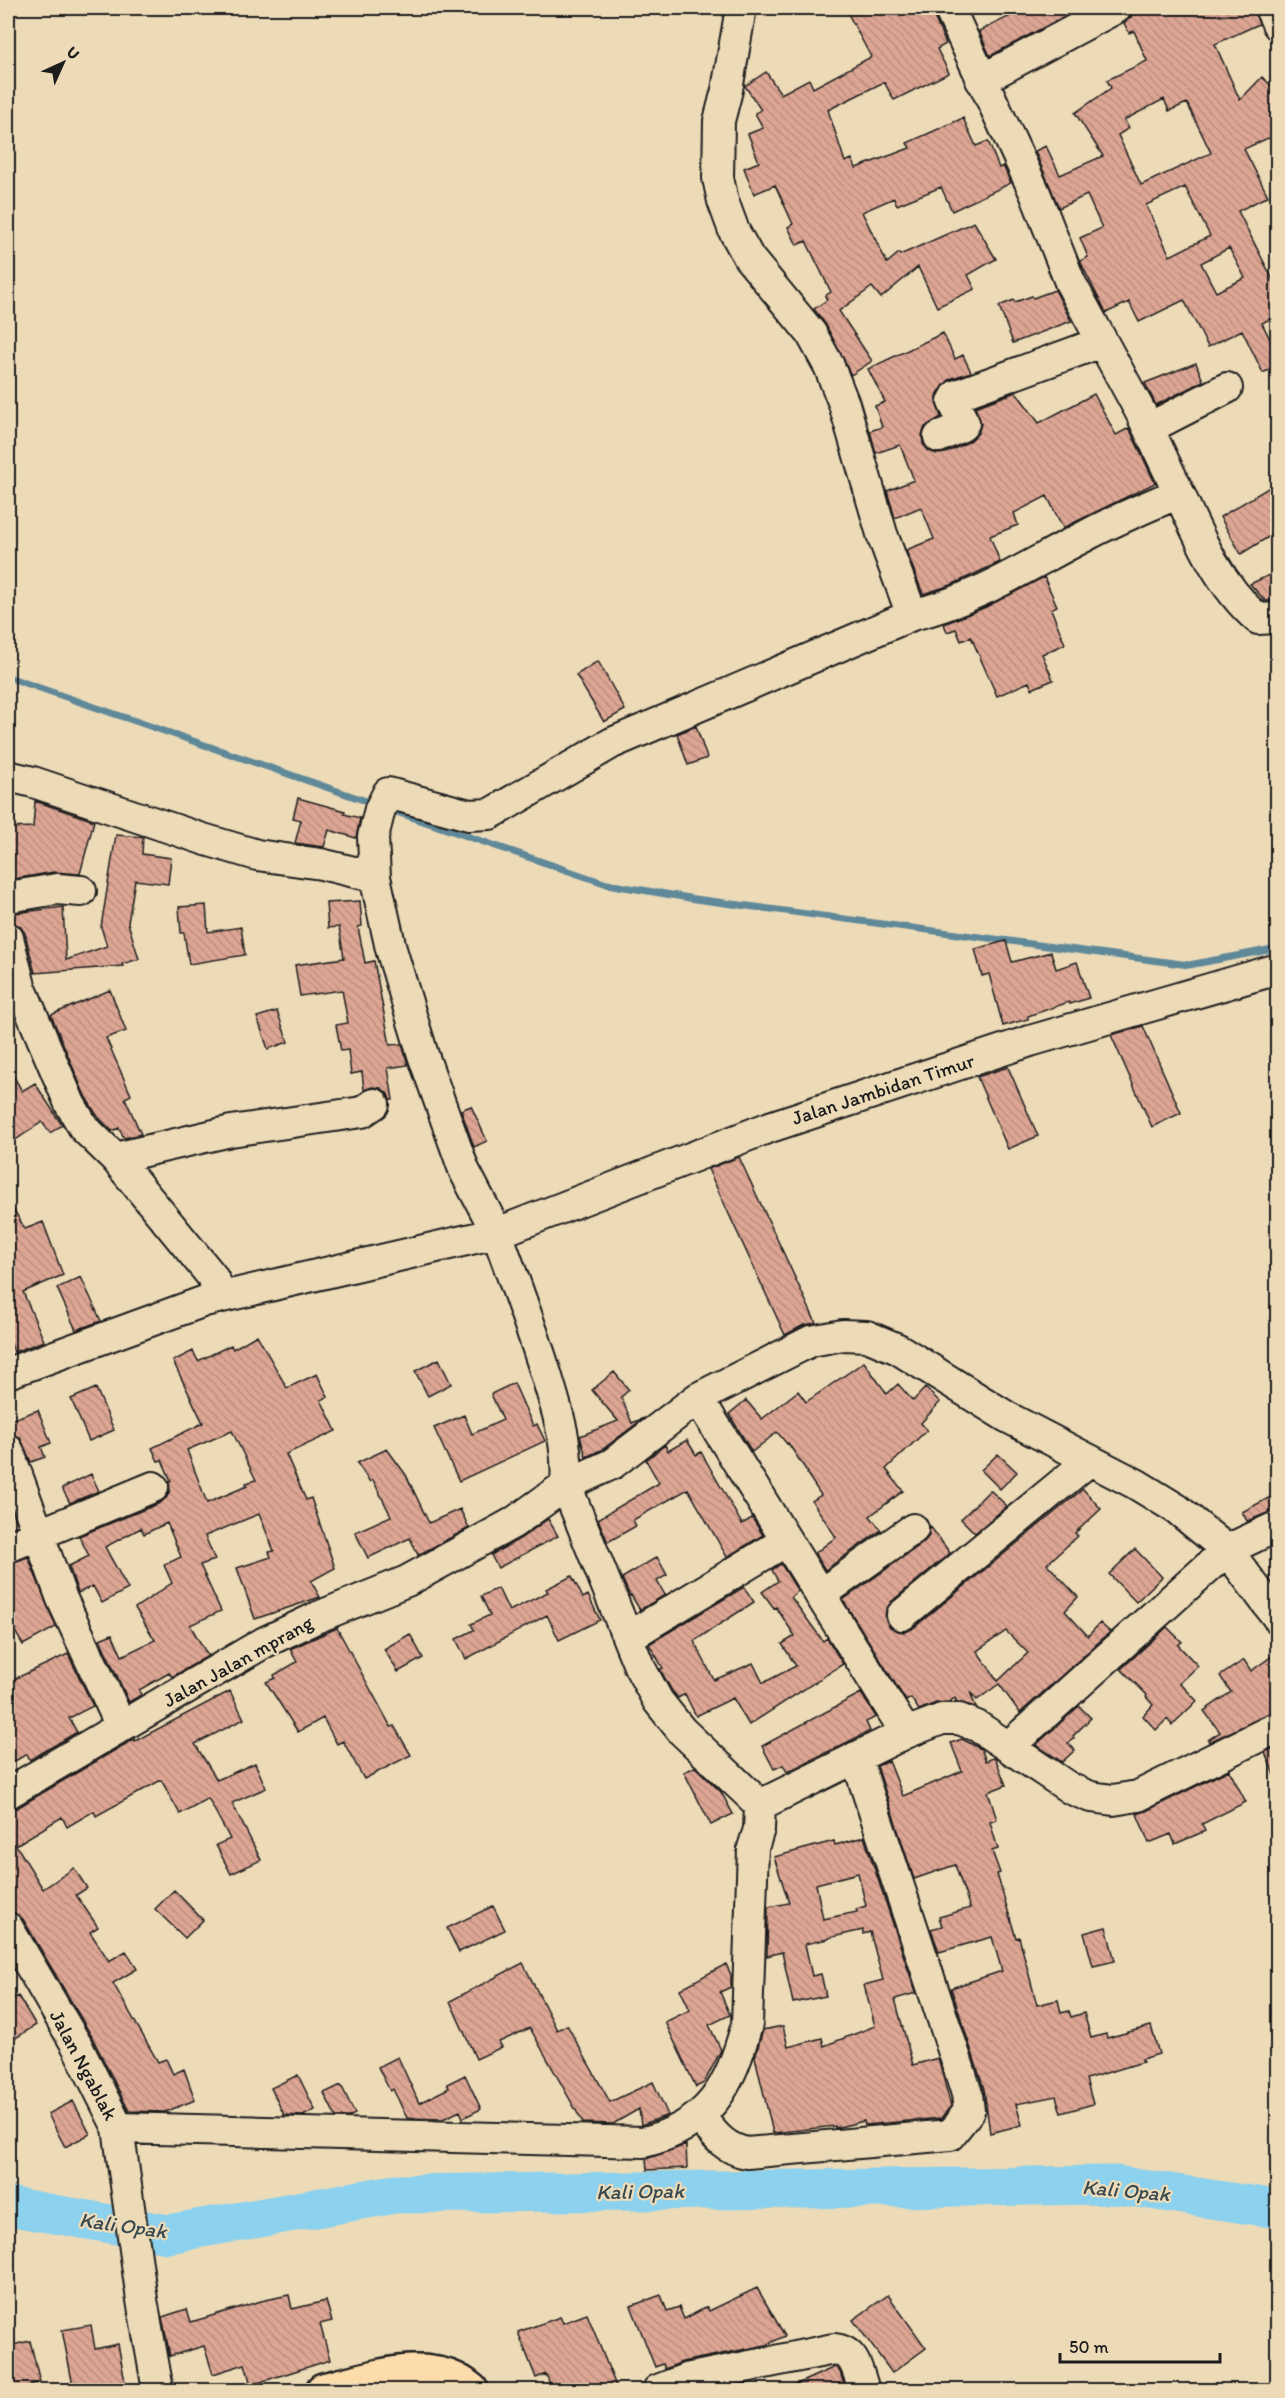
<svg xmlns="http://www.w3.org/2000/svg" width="1285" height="2398" viewBox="0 0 1285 2398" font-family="Itim,sans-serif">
<defs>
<pattern id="building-back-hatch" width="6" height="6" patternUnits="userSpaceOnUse" patternTransform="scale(1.5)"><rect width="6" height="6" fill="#dda694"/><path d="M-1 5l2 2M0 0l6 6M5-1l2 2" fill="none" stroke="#bd8e7f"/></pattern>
</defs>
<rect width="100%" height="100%" fill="#eddbb8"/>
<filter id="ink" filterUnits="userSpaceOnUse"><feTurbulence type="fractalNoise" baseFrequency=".0167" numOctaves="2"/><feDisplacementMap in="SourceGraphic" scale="12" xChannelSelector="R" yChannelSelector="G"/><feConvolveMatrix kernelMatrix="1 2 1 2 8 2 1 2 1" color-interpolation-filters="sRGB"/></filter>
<g filter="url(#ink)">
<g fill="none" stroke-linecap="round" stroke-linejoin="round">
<path stroke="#5f8999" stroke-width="7" d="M8 677 375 804
M388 809 607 884 695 899 1189 965 1278 948"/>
<path stroke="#8cd1ed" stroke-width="39" d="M8 2206 168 2234 395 2194 1116 2185 1278 2209"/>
</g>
<path fill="url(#building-back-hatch)" stroke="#1c1c1c" stroke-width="1.5" fill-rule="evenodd" d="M845 8H930L946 44 937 49 949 73 894 100 884 82 828 110 845 162 852 159 856 168 910 148 907 143 963 118 976 146 988 141 999 168 1003 166 1011 183 952 211 941 187 897 205 894 198 862 212 887 263 899 253 900 255 974 222 996 259 968 275 975 289 937 307 918 267 881 298 872 287 839 311 872 361 851 375 826 325 814 309 827 300 825 296 831 292 806 241 797 245 788 227 793 224 775 185 754 194 744 168 759 162 748 134 763 128 755 113 761 110 745 86 766 72 781 94 809 79 813 88 871 57Z
M1027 8H1080L990 56 979 31Z
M1133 8H1253L1259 24 1215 44 1240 100 1262 77 1278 92V142L1268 138 1244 149 1268 196 1238 211 1278 290V315L1262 323 1278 355V365L1263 373 1242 330 1208 347 1184 300 1139 322 1129 302 1106 313 1080 261 1088 257 1080 238 1102 228 1087 195 1059 208 1035 151 1046 146 1060 175 1103 156 1075 113 1111 88 1107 80 1147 61 1134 31 1129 33 1124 23 1131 17ZM1164 99 1169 111 1187 103 1211 153 1141 185 1118 135 1129 128 1124 120ZM1185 187 1210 236 1170 256 1146 205ZM1229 248 1245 278 1216 292 1201 263Z
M1055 290 1071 321 1013 343 999 306 1014 300 1015 302 1032 296 1033 298Z
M943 333 955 359 963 355 971 372 950 379 938 393 936 402 941 417 925 427 922 435 923 444 929 451 937 454 946 453 970 441 978 433 981 424 975 407 1016 392 1039 423 1094 394 1116 435 1129 428 1155 483 1063 528 1047 496 1014 513 1018 525 990 536 1000 562 951 585 923 594 906 550 934 539 921 507 895 518 887 491 914 480 900 445 876 453 870 431 882 427 875 406 885 402 868 369Z
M1196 363 1203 381 1156 405 1145 383Z
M1278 482V531L1241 554 1220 517Z
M1278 571V600L1265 601 1250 584Z
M1044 577 1057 606 1051 609 1065 644 1042 654 1053 680 1032 689 1029 682 997 696 971 637 961 641 956 629 947 632 944 624 986 607Z
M598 661 625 710 604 722 576 675Z
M696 726 707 758 688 765 677 734Z
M298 798 345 811 344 814 360 818 356 838 329 830 324 847 295 843 301 820 293 818Z
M35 801 94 821 80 874 54 872 8 880V828L33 827Z
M116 835 143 837 142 854 171 858 168 884 135 880 128 923 139 959 122 964 123 966 35 973 25 933 20 926 8 921V914L63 907 66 960 107 946 101 927Z
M360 901 362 926 358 927 365 963 374 961 390 1045 402 1044 408 1065 388 1068 393 1100H390L388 1094 381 1088 372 1087 364 1090 362 1072 351 1074 348 1050 341 1051 336 1025 348 1023 342 990 300 996 295 965 344 958 339 927 328 928 326 903Z
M206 905 208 932 241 927 245 955 189 964 184 933H181L179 907Z
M1006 941 1012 962 1051 952 1056 969 1077 962 1089 998 1070 1004 1069 1002 1028 1016V1019L1003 1026 989 974 982 976 975 949Z
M110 990 126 1031 106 1038 131 1095 125 1098 141 1134 124 1138 119 1128 112 1131 98 1117 85 1096 51 1015Z
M277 1011 288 1042 268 1049 257 1017Z
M1143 1026 1181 1113 1152 1127 1111 1035Z
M8 1067 22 1091 35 1083 62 1125 50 1133 42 1122 8 1145Z
M1008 1067 1038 1136 1008 1149 977 1077Z
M471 1106 487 1141 474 1147 461 1110Z
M739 1157 816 1323 804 1325 785 1335 708 1169Z
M8 1200 25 1229 43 1222 63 1275 23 1292 44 1341 14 1352 8 1337Z
M81 1277 101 1321 76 1330 57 1288Z
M257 1335 287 1388 317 1374 328 1397 321 1400 336 1431 286 1454 306 1500 311 1498 335 1568 311 1581 320 1597 255 1619 237 1568 271 1557 269 1552 274 1551 259 1514 205 1536 215 1560 200 1565 221 1611 190 1625 208 1656 172 1677 169 1673 139 1690 141 1695 129 1702 100 1639 112 1634 122 1656 155 1640 135 1608 172 1583 164 1565 181 1557 167 1523 144 1534 141 1528 105 1547 128 1589 102 1603 93 1586 78 1593 69 1566 89 1556 79 1536 160 1503 167 1497 170 1490 169 1482 171 1481 162 1460 158 1461 152 1448 203 1423 173 1361 193 1351 198 1361 231 1345 233 1349ZM232 1431 256 1480 246 1483 247 1486 207 1503 187 1450Z
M439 1359 451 1384 428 1396 415 1371Z
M864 1362 887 1394 898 1384 913 1401 925 1388 940 1402 921 1423 927 1430 886 1469 903 1491 870 1516 881 1530 825 1570 815 1553 836 1537 812 1501 821 1495 807 1474 808 1473 788 1443 787 1444 777 1432 752 1452 729 1414 746 1400 762 1419 798 1391 806 1402Z
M614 1372 629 1390 621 1397 632 1423 644 1418 603 1449 586 1457 580 1436 618 1421 592 1390Z
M514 1383 533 1426 537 1424 545 1441 459 1481 434 1428 464 1415 472 1434 503 1420 491 1394Z
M96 1388 114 1430 89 1441 71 1399Z
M38 1410 51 1443 41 1447 45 1457 31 1462 20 1437 8 1433V1421Z
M687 1440 696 1455 701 1452 742 1524 752 1518 763 1535 727 1557 688 1489 633 1520 636 1526 608 1542 598 1519 659 1483 646 1460 665 1445 668 1451Z
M387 1449 406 1475 429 1523 460 1509 469 1528 418 1555 410 1538 368 1558 355 1532 391 1516 373 1480 370 1482 357 1463Z
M998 1454 1017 1472 1000 1489 981 1470Z
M91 1474 99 1491 70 1503 62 1488Z
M1083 1489 1101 1509 1075 1533 1078 1536 1047 1564 1078 1597 1065 1611 1088 1636 1100 1623 1110 1632 1020 1713 999 1684 977 1700 970 1692 976 1707 957 1702 955 1698 949 1702 936 1703 919 1710 911 1698 906 1701 843 1600 923 1543 929 1536 930 1526 950 1553 891 1602 886 1610 885 1618 889 1626 897 1631 904 1632 912 1629ZM1006 1631 1028 1653 998 1681 977 1651Z
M990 1490 1007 1506 975 1533 961 1519Z
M1278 1493V1509L1247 1521 1242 1512Z
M548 1519 558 1536 498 1568 491 1555 521 1538Z
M1135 1549 1162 1577 1136 1602 1109 1574Z
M28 1557 56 1627 23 1645 8 1619V1564Z
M657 1557 667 1575 657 1581 665 1595 640 1610 631 1595 630 1596 622 1578Z
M781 1564 798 1591 791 1597 823 1641 827 1638 843 1664 749 1725 733 1698 696 1716 685 1694 678 1698 672 1691 660 1669 663 1668 649 1644 744 1587 754 1602 694 1641 714 1680 753 1663 763 1683 796 1666 782 1644 795 1636 776 1607 774 1608 762 1592 778 1581 772 1570Z
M572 1576 583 1598 588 1595 600 1620 559 1640 547 1615 466 1659 456 1639 474 1630 471 1624 490 1615 481 1596 498 1588 509 1611 548 1592 546 1589Z
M1167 1627 1182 1642 1178 1645 1198 1666 1180 1683 1197 1701 1172 1725 1167 1719 1156 1730 1143 1716 1153 1705 1146 1697 1147 1695 1121 1669Z
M337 1628 391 1727 394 1726 411 1755 364 1779 343 1741 337 1744 323 1718 298 1732 266 1682 275 1678 274 1675 297 1662 290 1649Z
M410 1634 423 1658 398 1672 384 1649Z
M1278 1652V1710L1209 1742 1208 1740 1220 1732 1204 1711 1231 1692 1220 1676 1244 1660 1251 1671Z
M68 1654 93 1706 69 1718 77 1732 30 1760 27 1754 8 1765V1682Z
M230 1691 244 1719 195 1744 217 1780 255 1763 266 1788 232 1803 261 1860 231 1874 216 1845 230 1839 208 1798 180 1814 161 1780 96 1816 94 1811 67 1827 62 1817 16 1845 43 1889 74 1868 87 1888 76 1895 98 1927 90 1932 109 1961 126 1951 137 1969 113 1983 158 2062 166 2059 173 2074 184 2069 195 2100 165 2112 129 2111 91 2035 23 1919 12 1912 8 1905V1810L17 1808 134 1739 135 1741Z
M861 1693 876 1717 866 1722 870 1731 787 1772 783 1765 774 1769 762 1746Z
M1079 1706 1091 1718 1073 1736 1074 1738 1068 1743 1075 1750 1062 1762 1036 1745Z
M962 1739 981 1749 986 1761 993 1758 996 1760 1006 1785 988 1792 997 1820 990 1822 998 1849 992 1851 1000 1873 997 1874 1016 1938 1019 1937 1037 2005 1058 2000 1061 2013 1069 2011 1071 2017 1084 2013 1091 2038 1106 2034 1107 2038 1151 2026 1159 2054 1142 2059 1143 2062 1086 2079 1093 2104 1061 2113 1056 2096 1016 2104 1022 2125 990 2133 984 2089 951 1988 1002 1971 992 1937 939 1952 931 1929 942 1926 939 1917 970 1908 955 1865 914 1879 877 1766 889 1761 903 1796 962 1771 951 1743Z
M1278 1746V1780H1276L1265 1752Z
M695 1767 721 1792 733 1814 711 1825 684 1772Z
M1229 1770 1246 1802 1202 1824 1205 1831 1175 1844 1171 1834 1149 1843 1137 1814 1146 1811Z
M864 1837 916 1993 895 1999 913 2065 938 2058 951 2106 941 2118 865 2125 864 2121 835 2128V2126L773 2133 755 2057 763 2030 783 2026 788 2047 822 2038 824 2046 875 2026 864 1985 883 1980 870 1932 863 1934V1930L828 1938V1939L805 1944 812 1976 821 1974 826 1996 793 2003 782 1952 767 1956 768 1907 789 1903 774 1857 834 1841 835 1845ZM858 1873 866 1906 856 1909 857 1912 823 1919 816 1884Z
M174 1890 203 1920 185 1938 155 1909Z
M493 1906 505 1930 459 1952 447 1928Z
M1106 1927 1115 1961 1093 1966 1084 1933Z
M523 1963 557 2030 567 2025 610 2102 653 2082 668 2115 641 2125 639 2109 613 2124 583 2123 530 2028 499 2042 502 2047 476 2059 450 2001Z
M726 1964 731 1975V1987L720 1992 730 2015 709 2025 721 2050 704 2083 696 2087 665 2022 690 2010 680 1989Z
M18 1996 36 2025 8 2043V2002Z
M398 2057 419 2103 449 2088 447 2084 465 2075 481 2109 463 2118 460 2111 443 2119 407 2118 393 2089 390 2091 378 2067Z
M298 2075 315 2110 303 2116 284 2115 271 2088Z
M341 2085 355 2114 349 2117H336L324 2093Z
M73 2101 90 2134 65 2147 48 2114Z
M686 2145 687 2168 647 2170 646 2159Z
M757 2288 785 2336 766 2345 682 2362 665 2369 663 2364 655 2367 631 2306 661 2295 667 2311 679 2307 684 2319 707 2307 709 2311Z
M289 2295 292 2309 326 2301 332 2321 320 2324 330 2360 251 2385 245 2364 213 2374 204 2346 170 2356 162 2317 187 2309 191 2322 261 2301Z
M888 2295 926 2348 892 2373 853 2320Z
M587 2314 618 2391H553L546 2374 536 2378 518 2332 560 2317 563 2323Z
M91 2325 95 2349 118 2344 125 2382 74 2391 62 2330Z
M30 2341 40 2382 30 2385 32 2391H8V2346Z
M835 2367 840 2372 846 2391H781Z"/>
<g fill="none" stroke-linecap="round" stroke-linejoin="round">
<defs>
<path id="minor" d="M741 8 727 90 719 121 718 178 723 201 734 231 749 258 811 333 829 366 844 404 882 534 912 615
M1270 8 1278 25
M981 80 1116 8
M1149 428 1227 388
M939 437 962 426 964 423 953 402 957 395 1102 342
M1179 493C1199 538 1220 586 1258 619L1278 618
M8 776 33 782 203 839 257 855 321 864 375 877
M8 897 57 889 81 891
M8 938 20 986 70 1104 84 1128 115 1158 231 1131 362 1112 374 1104
M115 1158 211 1275 223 1296
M8 1373 205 1301 497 1233 464 1170 423 1055 391 949 375 877 373 837 380 809 388 793 469 815 490 814 612 743 912 615C974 601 1030 564 1087 535 1117 519 1148 506 1179 493L1140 411 1070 282 1035 193 949 8
M698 1398 906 1733
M8 1450 62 1599 121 1726
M8 1547 153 1487
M820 1595 913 1529
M902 1615 1090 1460
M628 1637 786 1541
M1008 1747 1227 1550 1278 1618
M8 1793 265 1642 318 1617 407 1581 513 1523 566 1485 612 1464 698 1398 811 1341 843 1335 867 1336 898 1349 1007 1417 1136 1484 1177 1509 1227 1550 1278 1526
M760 1805 906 1733 942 1719H959L977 1726 1071 1789 1091 1797 1113 1800 1138 1796 1278 1727
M8 1928 76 2044 118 2128 142 2300 158 2390
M700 2117C714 2134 724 2149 747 2153L950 2135 969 2111 967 2094 957 2062 856 1757
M118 2128 644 2142C711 2125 730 2086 747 2024L753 1848 759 1829 760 1805 682 1731 658 1701 639 1666 566 1485C569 1447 558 1413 547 1377 532 1328 514 1281 497 1233L770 1127 1030 1041 1278 969
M658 2390 686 2379 834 2349C856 2351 858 2373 864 2390"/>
<path id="major" d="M323 2390C368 2380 431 2355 471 2390"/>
</defs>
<use href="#minor" stroke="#1c1c1c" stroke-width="34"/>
<use href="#major" stroke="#1c1c1c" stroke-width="38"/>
<use href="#minor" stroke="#eddbb8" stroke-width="30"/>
<use href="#major" stroke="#fddcac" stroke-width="33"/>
</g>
</g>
<g text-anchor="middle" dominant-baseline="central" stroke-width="4.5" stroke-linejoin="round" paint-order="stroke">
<g font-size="20" fill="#1c1c1c" stroke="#eddbb8">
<text transform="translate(883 1089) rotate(-18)">Jalan Jambidan Timur</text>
<text transform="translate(238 1661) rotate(-29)">Jalan Jalan mprang</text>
<text transform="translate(84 2065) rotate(62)">Jalan Ngablak</text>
</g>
<g font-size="21" font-style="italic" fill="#384950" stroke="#eddbb8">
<text transform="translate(1126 2190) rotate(5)">Kali Opak</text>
<text transform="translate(640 2191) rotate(-1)">Kali Opak</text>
<text transform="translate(123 2225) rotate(8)">Kali Opak</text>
</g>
</g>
<rect width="1285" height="2398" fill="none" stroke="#eddbb8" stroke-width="30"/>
<rect x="15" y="15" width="1255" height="2368" fill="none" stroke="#1c1c1c" stroke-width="2" filter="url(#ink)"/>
<g transform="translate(63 63) rotate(45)" stroke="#eddbb8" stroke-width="4.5" paint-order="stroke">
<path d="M0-4.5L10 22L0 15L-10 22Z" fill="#1c1c1c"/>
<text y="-9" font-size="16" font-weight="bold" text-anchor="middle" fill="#1c1c1c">U</text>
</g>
<path d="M1060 2353v9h160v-9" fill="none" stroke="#1c1c1c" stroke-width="3"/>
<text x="1069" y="2353" font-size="18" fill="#1c1c1c" stroke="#eddbb8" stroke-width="4.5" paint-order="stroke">50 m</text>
</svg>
